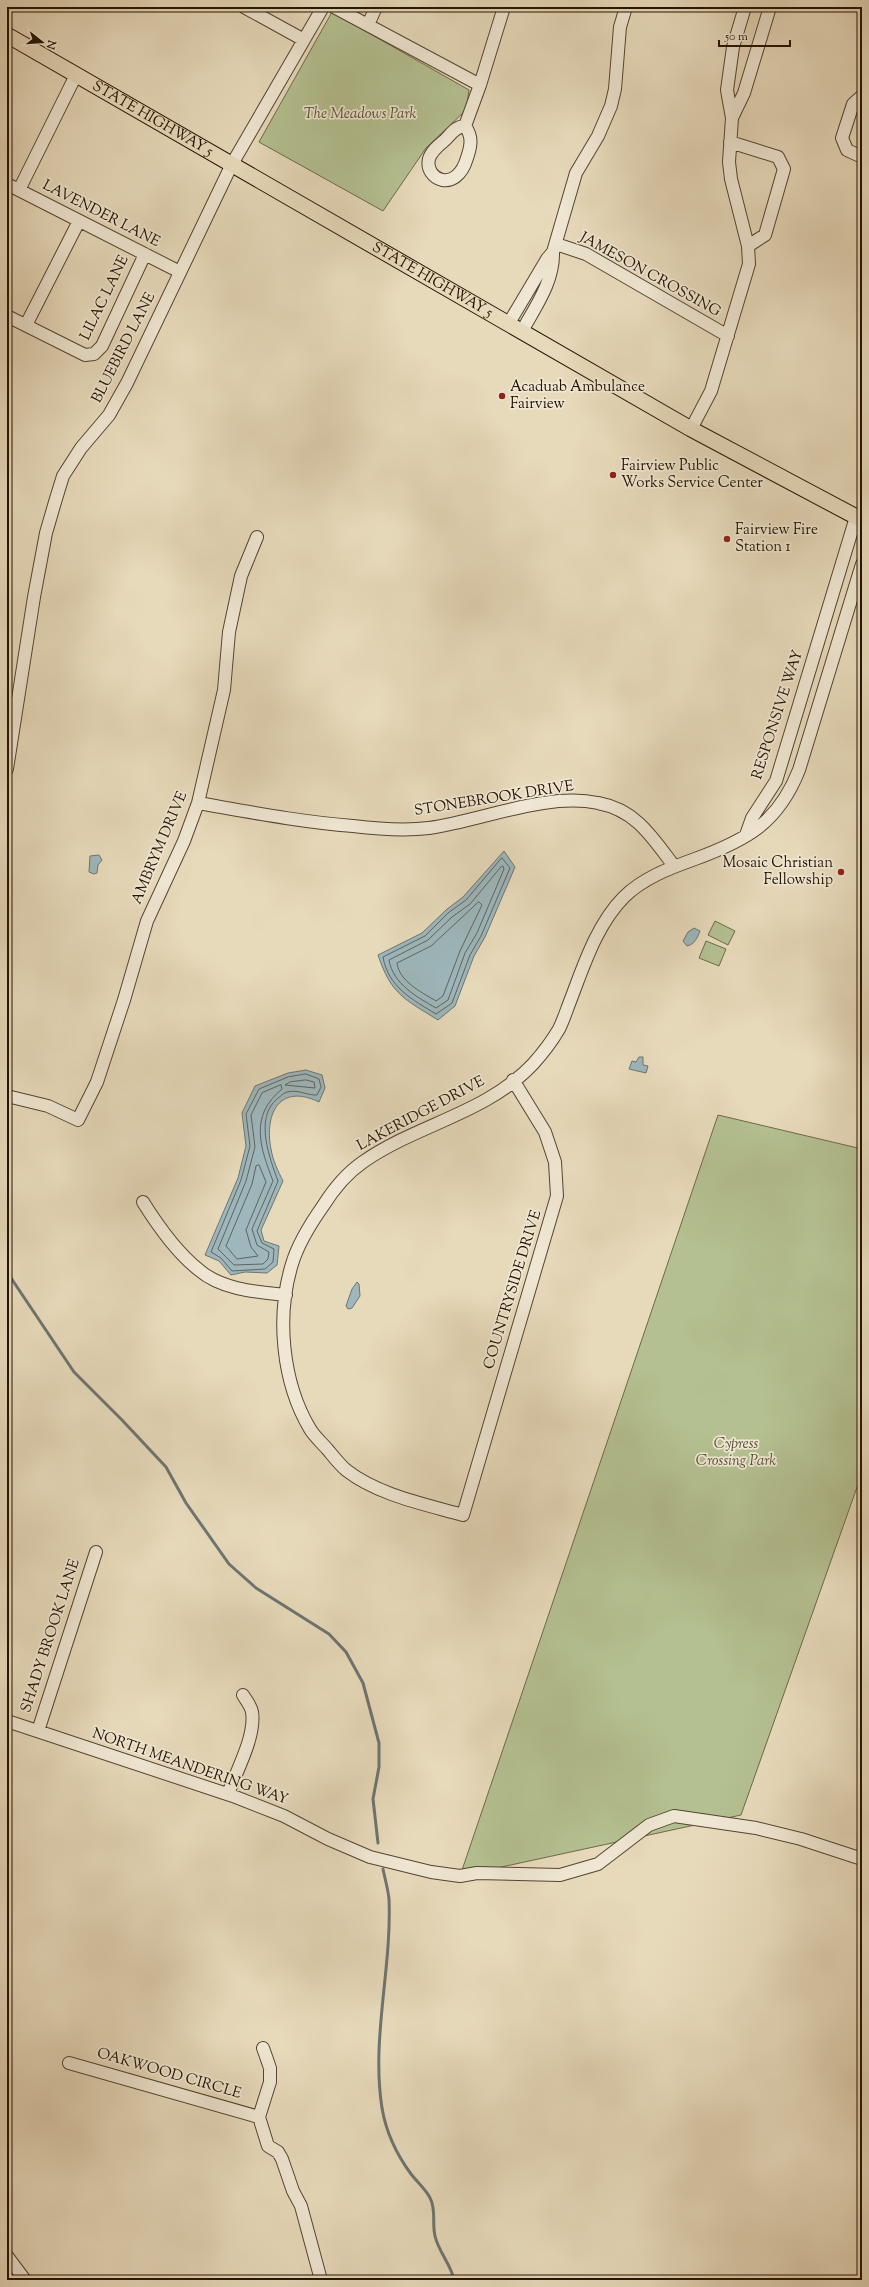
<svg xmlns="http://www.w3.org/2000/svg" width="869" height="2287" viewBox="0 0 869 2287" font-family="'Sorts Mill Goudy',serif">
<rect width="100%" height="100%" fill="#e7dabb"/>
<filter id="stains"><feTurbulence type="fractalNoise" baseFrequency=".005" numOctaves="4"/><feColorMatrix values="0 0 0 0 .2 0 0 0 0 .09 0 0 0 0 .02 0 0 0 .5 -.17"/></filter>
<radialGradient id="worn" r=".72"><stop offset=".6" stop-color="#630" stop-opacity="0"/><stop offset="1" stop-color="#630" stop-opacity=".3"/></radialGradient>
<path fill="#b4c091" stroke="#6c6949" d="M332 12 469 90 466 110 426 148 383 211 259 142Z
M715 921 735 931 728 945 708 935Z
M706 941 726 949 719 966 699 958Z
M718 1115 862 1149V1473L741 1815 460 1876Z"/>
<path fill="#9db7bc" stroke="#6d7571" d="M504 851 515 867 485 937 474 956 455 1006 438 1020C404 999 391 994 378 955L422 933 446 910 463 897Z
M99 855 102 860 98 865 97 873 94 874 89 872 90 856Z
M694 928 700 931C698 937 694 945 687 946L683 941 688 932Z
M639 1057H643V1065L648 1066 646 1073 629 1069 632 1061 636 1062Z
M306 1070 322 1075 325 1088 319 1102C280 1083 264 1113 271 1149 273 1161 278 1171 283 1181L261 1230 264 1241 279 1246 277 1265 267 1273 245 1272 231 1275 219 1261 205 1255 238 1178 246 1146 242 1113 255 1086 288 1073Z
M357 1282 359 1284 360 1296 352 1308 348 1309 346 1306 352 1289Z"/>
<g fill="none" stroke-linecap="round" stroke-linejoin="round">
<path stroke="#61645e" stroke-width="1" d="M502 858 510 868 481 936 470 955 452 1003 436 1014C413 1000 388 987 383 957L425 936 448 913 466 900Z
M501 867 503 866 504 869 477 933 465 953 448 1000 436 1008C417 997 393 984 389 960L428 940 452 917 470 904Z
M479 902 482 905 460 951 443 996 436 1001C421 992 399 981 397 963L431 946Z
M306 1074 319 1079 321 1087 317 1095C309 1096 298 1089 287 1092 283 1093 280 1097 277 1099 254 1118 270 1159 278 1181L257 1231 262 1243 274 1249 273 1262 265 1269 232 1271 221 1258 211 1252 241 1180 250 1146 246 1114 259 1089 288 1077Z
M306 1080 314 1082 315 1088 285 1085 290 1082Z
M281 1085 282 1089C249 1116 260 1147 273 1181L252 1229 257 1245 269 1252 268 1259 263 1264 234 1265 218 1249 246 1181 255 1147 251 1115 262 1093Z
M259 1165 266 1182 246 1230 251 1247 258 1256 237 1259 226 1246 252 1184 256 1166Z"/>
<path stroke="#6d7571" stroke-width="3" d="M7 1272 74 1372 122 1420 166 1467 186 1503 229 1564 256 1588 329 1634 346 1652 363 1683 379 1743V1767L373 1799 378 1843
M383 1869C385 1879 388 1889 389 1899 392 1968 371 2039 382 2108 386 2132 397 2155 411 2174 417 2182 428 2191 431 2200 436 2212 432 2224 435 2236 439 2253 451 2264 454 2280"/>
<defs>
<path id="minor" d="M244 7 304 40
M334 7 480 85
M368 25 376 7
M862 96 853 104 842 138 847 150 862 157
M732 118 744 93 770 7
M465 126C473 137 471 146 467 158 456 195 424 179 429 159 431 151 439 145 445 140 451 134 456 126 465 126L480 85 504 7
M730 142 778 157 784 169 765 235 748 246
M7 184 180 272
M19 190 76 75
M556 244 586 254 728 336
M7 316 85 355 94 354 102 346 145 254
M509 323 547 259 553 252
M26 325 79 221
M522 331C536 306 554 281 553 252L576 173 598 136 611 106 615 89 620 27 626 7
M691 429 711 391 749 264 748 246 731 179 729 162 732 118 727 90 733 47 745 7
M7 769 34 597 46 533 55 502 63 476 81 448 109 415 127 383 232 164 323 7
M198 803C250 812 301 822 353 826 378 829 404 831 429 828 481 821 546 792 598 803 636 810 652 837 674 866
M746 835 752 818 776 781 856 517
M513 1080 545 1132 555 1162 557 1196 463 1515C424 1504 378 1495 346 1470 339 1464 333 1456 328 1450 322 1443 314 1436 310 1429 282 1382 276 1316 292 1264 298 1244 311 1223 323 1206 333 1190 347 1173 363 1162 417 1124 486 1114 533 1064 542 1054 552 1041 559 1029 563 1021 566 1012 569 1004 583 968 596 925 624 897 643 878 670 868 695 859 747 840 778 823 799 770L862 564
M7 1096 48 1106 78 1120 97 1082 124 1000 147 921 184 841 198 803 224 690 229 632 241 576 257 537
M143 1202C158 1226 176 1252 199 1270 222 1290 258 1292 286 1295
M7 1721 233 1796 284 1816 328 1839 370 1857 431 1872 460 1876 477 1873 560 1875 598 1864 649 1825 674 1816 756 1828 801 1839 862 1859
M38 1731 96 1552
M228 1794C236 1772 256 1736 252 1712 251 1706 246 1700 243 1695
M263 2048 270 2068V2082L259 2117 268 2146 278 2152 282 2159 293 2191 301 2206 321 2280
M69 2063 259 2117
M7 2256 25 2280"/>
<g id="major">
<path id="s1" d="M7 35 691 429 862 520"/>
</g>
</defs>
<use href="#minor" stroke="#564430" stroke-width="14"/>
<use href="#major" stroke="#251201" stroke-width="17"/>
<use href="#minor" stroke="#efe7d3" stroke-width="12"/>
<use href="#major" stroke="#e7dabb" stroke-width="15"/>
</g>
<g fill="#8f2418" stroke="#efe7d3" stroke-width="1.5">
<circle cx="502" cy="396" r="4"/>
<circle cx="613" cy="475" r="4"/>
<circle cx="727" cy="539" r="4"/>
<circle cx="841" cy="872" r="4"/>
</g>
<g text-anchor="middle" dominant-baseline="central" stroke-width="3.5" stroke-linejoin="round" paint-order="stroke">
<g font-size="15" font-style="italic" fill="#574f33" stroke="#efe7d3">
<text x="360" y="114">The Meadows Park</text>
<text x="736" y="1444">Cypress<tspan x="736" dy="17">Crossing Park</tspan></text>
</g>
<g font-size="15" fill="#251201" stroke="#efe7d3">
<text stroke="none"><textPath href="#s1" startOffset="168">STATE HIGHWAY 5</textPath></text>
<text transform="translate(101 214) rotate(27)">LAVENDER LANE</text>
<text transform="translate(650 275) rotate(29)">JAMESON CROSSING</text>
<text stroke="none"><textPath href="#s1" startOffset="491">STATE HIGHWAY 5</textPath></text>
<text transform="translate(105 298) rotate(-64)">LILAC LANE</text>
<text transform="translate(124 348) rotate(-63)">BLUEBIRD LANE</text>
<text transform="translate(778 715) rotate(-72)">RESPONSIVE WAY</text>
<text transform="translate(494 799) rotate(-9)">STONEBROOK DRIVE</text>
<text transform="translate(160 848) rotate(-67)">AMBRYM DRIVE</text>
<text transform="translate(421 1114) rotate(-28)">LAKERIDGE DRIVE</text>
<text transform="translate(513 1290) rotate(-73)">COUNTRYSIDE DRIVE</text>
<text transform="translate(51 1636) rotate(-72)">SHADY BROOK LANE</text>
<text transform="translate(190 1767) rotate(19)">NORTH MEANDERING WAY</text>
<text transform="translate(169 2074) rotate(16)">OAKWOOD CIRCLE</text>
</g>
<g font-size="15" fill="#251201" stroke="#efe7d3" text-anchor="start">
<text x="510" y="387">Acaduab Ambulance<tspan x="510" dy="17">Fairview</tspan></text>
<text x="621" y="466">Fairview Public<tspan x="621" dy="17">Works Service Center</tspan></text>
<text x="735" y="530">Fairview Fire<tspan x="735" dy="17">Station 1</tspan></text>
<text x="833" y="863" text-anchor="end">Mosaic Christian<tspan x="833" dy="17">Fellowship</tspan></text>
</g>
</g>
<rect width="869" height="2287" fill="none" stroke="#e7dabb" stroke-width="24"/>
<rect x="8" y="8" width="853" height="2271" fill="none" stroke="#251201" stroke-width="2"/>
<rect x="12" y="12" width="845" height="2263" fill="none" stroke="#251201"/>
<g transform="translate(42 42) rotate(107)" stroke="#efe7d3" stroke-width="3" paint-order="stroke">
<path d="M0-3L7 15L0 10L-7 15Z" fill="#251201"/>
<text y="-6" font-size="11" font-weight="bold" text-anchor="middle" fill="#251201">N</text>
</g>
<path d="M719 40v6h71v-6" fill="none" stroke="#251201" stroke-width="2"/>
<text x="725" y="40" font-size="12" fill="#251201" stroke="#efe7d3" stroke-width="3" paint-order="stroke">50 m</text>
<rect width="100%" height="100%" filter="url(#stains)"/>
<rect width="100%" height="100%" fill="url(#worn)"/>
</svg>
